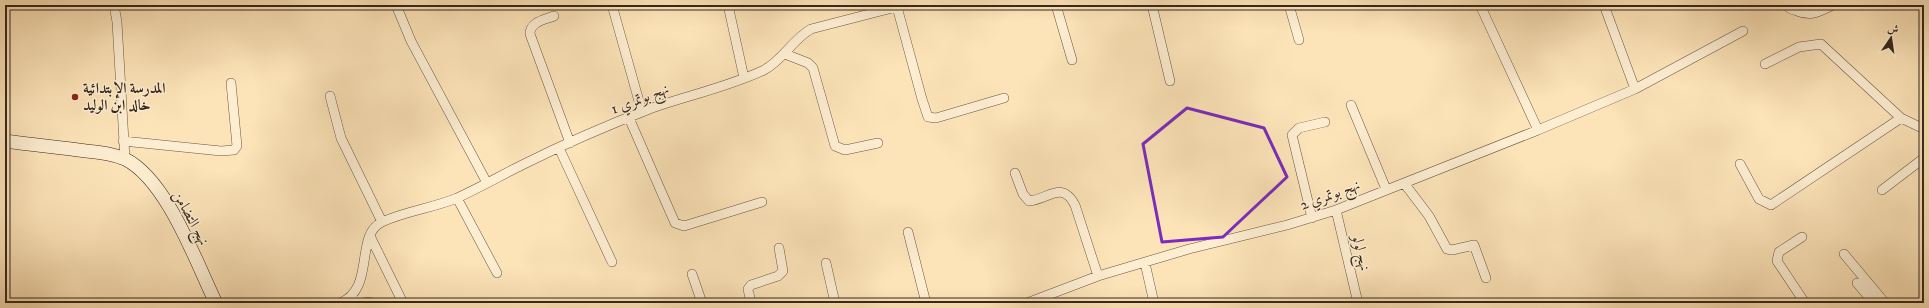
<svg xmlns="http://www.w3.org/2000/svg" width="1929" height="308" viewBox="0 0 1929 308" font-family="'IM FELL DW Pica',Amiri,serif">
<rect width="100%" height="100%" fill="#fce3b8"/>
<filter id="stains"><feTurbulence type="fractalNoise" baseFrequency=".005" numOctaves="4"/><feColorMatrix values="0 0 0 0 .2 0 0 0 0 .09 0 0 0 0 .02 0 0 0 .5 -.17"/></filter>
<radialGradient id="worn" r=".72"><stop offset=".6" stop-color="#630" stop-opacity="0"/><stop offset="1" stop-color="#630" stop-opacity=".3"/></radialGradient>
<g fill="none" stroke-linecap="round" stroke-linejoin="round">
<defs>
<path id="street" d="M114 5 117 22 125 159
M396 5 411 41 487 183
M612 5 642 112
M728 5 744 78
M1056 5 1072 60
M1152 5 1170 81
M1289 5 1299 40
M1480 5 1538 130
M1604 5 1635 89
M1787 5C1789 9 1793 10 1797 11 1812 17 1820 11 1833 5
M897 7 922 99 928 117 936 118 1004 98
M554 16C544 20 530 22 530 34L570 143
M785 54 808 63 813 68 835 146 845 150 878 143
M1765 64 1799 47 1821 44 1901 118
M330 96 341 138 382 222
M1351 105 1386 189
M629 118 675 223 684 226 762 202
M123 141 221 151 234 150 237 146 231 83
M559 148 612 262
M1740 164 1759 199 1771 205 1901 118 1924 129
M1015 173 1023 194 1029 201C1049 199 1062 180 1075 205L1098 276
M1404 183 1429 216 1447 249 1452 250 1474 245 1486 278
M1882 190 1924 158
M457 198 497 273
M1336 210 1358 303
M1312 218 1292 135 1299 128 1325 122
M908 232 926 303
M370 236 403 303
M1802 237 1779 252 1777 261 1805 303
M1844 254 1885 303
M826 263 835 303
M1145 263 1154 303
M692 274 702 303
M1857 283 1874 303
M348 300 374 303
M340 303C376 289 354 235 382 222 406 211 433 208 457 198 479 188 500 176 522 165 564 144 608 125 652 108 689 95 728 87 764 70 783 60 793 39 811 29L904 5
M751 303 748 289 751 285 778 276 783 271 779 248
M1027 303 1098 276 1189 249 1287 225 1336 210 1538 130 1635 89 1743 31"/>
<path id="secondary" d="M5 141C32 145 59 147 86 151 99 152 113 154 125 159 167 180 196 262 216 303"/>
</defs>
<use href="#street" stroke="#685643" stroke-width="10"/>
<use href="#secondary" stroke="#36271c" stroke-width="14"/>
<use href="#street" stroke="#fdedd1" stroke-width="9"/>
<use href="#secondary" stroke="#fdedd1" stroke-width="13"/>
</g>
<path fill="none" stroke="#7b2cbf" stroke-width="3" stroke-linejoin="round" d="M1187 108 1264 128 1287 177 1223 237 1162 242 1143 144Z"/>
<circle fill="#8f2418" stroke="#fdedd1" stroke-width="1.5" cx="75" cy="97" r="4"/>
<g text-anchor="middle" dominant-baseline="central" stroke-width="3" stroke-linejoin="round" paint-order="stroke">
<g font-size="15" font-weight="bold" fill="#36271c" stroke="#fdedd1" text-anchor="start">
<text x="83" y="88">المدرسة الإبتدائية<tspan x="83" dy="17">خالد ابن الوليد</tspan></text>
</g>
<g font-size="15" fill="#36271c" stroke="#fdedd1">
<text transform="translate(640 99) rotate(-21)">نهج بوتمري 1</text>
<text transform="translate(1330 195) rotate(-20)">نهج بوتمري 2</text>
<text transform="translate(191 218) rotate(62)">نهج التضامن</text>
<text transform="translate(1361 253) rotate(77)">نهج لولو</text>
</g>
</g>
<rect width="1929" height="308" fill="none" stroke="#fce3b8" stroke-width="20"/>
<rect x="6" y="6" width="1917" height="296" fill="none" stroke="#36271c" stroke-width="2"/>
<rect x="10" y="10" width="1909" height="288" fill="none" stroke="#36271c"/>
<g transform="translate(1891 38) rotate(13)" stroke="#fdedd1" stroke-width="3" paint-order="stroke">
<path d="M0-3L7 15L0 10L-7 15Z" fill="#36271c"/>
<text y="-6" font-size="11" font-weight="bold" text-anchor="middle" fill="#36271c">ش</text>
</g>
<rect width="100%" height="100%" filter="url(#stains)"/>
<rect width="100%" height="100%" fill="url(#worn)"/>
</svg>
